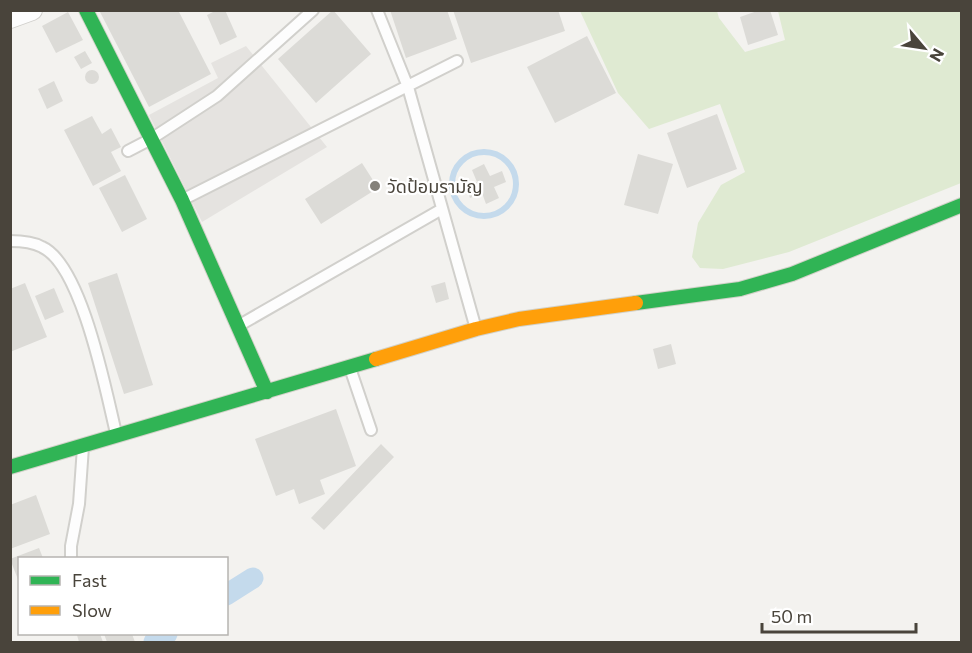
<svg xmlns="http://www.w3.org/2000/svg" width="972" height="653" viewBox="0 0 972 653" font-family="Commissioner,'Noto Sans Thai',sans-serif">
<rect width="100%" height="100%" fill="#f3f2ef"/>
<path fill="#dfead2" d="M580 11H717L719 18 745 52 785 40 778 11H961V183L789 252 723 269 700 268 692 257 698 223 721 185 745 172 720 104 649 129 618 93Z"/>
<path fill="#e5e3e0" d="M246 46 327 147 202 222 149 115 218 78 211 63Z"/>
<g fill="none" stroke-linecap="round" stroke-linejoin="round">
<path stroke="#c4daec" stroke-width="6" d="M452 184a32 32 0 1 1 64 0a32 32 0 1 1-64 0Z"/>
<path stroke="#c4daec" stroke-width="21" d="M226 595 253 578
M154 642 167 634"/>
</g>
<path fill="#dcdbd7" d="M104 10H178L211 74 149 107 100 12Z
M217 10H225L237 37 220 45 207 15Z
M333 10 371 54 316 103 278 59Z
M390 10H447L457 39 406 58Z
M453 10H558L565 31 471 63Z
M760 10H770L778 35 748 45 740 17Z
M68 12 83 40 56 53 42 26Z
M587 36 616 93 555 123 527 67Z
M85 51 92 63 81 69 74 57Z
M85 77a7 7 0 1 1 14 0a7 7 0 1 1-14 0Z
M54 81 63 101 47 109 38 89Z
M717 114 737 169 687 188 667 133Z
M92 116 102 134 111 128 121 147 111 152 121 171 93 186 64 130Z
M638 154 673 164 658 214 624 205Z
M362 163 378 188 321 224 305 199Z
M484 164 490 176 502 171 506 182 494 187 499 198 486 204 482 193 470 198 466 187 477 182 472 170Z
M125 175 147 219 122 232 99 188Z
M117 273 153 385 124 394 88 283Z
M445 282 449 299 436 303 431 286Z
M25 283 47 337 10 352V289Z
M54 288 64 312 45 320 35 296Z
M671 344 676 364 658 369 653 349Z
M336 409 356 466 320 480 325 494 299 504 294 489 276 496 255 439Z
M381 444 394 457 324 530 311 518Z
M36 495 50 534 10 549V505Z
M39 548 43 558H20L19 582 10 559Z
M81 634H100L103 642H79L77 635Z
M104 634H132L135 642H107Z"/>
<g fill="none" stroke-linecap="round" stroke-linejoin="round">
<defs>
<path id="lane" d="M377 10 408 87 476 329
M128 151 151 139 217 96 313 10
M182 200 457 61
M10 241C20 241 33 242 42 247 82 265 106 392 116 433
M238 326 442 209
M350 368 371 430
M71 558V546L79 504 83 447"/>
<path id="street" d="M10 18 32 10"/>
<path id="fast" d="M86 10 182 200 267 392
M636 303 740 289 792 274 962 205
M10 467 376 359"/>
<path id="slow" d="M376 359 476 329 519 319 636 303"/>
</defs>
<use href="#lane" stroke="#d1d0cc" stroke-width="14"/>
<use href="#street" stroke="#d1d0cc" stroke-width="22"/>
<use href="#fast" stroke="#d2d1c8" stroke-width="16"/>
<use href="#slow" stroke="#d2d1c8" stroke-width="16"/>
<use href="#lane" stroke="#fdfdfd" stroke-width="10"/>
<use href="#street" stroke="#fdfdfd" stroke-width="20"/>
<use href="#fast" stroke="#30b455" stroke-width="14"/>
<use href="#slow" stroke="#ff9f0a" stroke-width="14"/>
</g>
<circle fill="#84817a" stroke="#fff" stroke-width="2" cx="375" cy="186" r="6"/>
<g text-anchor="middle" dominant-baseline="central" stroke-width="4.5" stroke-linejoin="round" paint-order="stroke">
<g font-size="18" fill="#49443b" stroke="#fff" text-anchor="start">
<text x="387" y="186">วัดป้อมรามัญ</text>
</g>
</g>
<rect width="972" height="653" fill="none" stroke="#49443b" stroke-width="24"/>
<rect x="18" y="557" width="210" height="78" fill="#ffffff" stroke="#b6b4b1" stroke-width="1.5"/>
<rect x="30" y="576" width="30" height="9" fill="#30b455" stroke="#b6b4b1" stroke-width="1.5"/>
<text x="72" y="587" font-size="18" fill="#49443b">Fast</text>
<rect x="30" y="606" width="30" height="9" fill="#ff9f0a" stroke="#b6b4b1" stroke-width="1.5"/>
<text x="72" y="617" font-size="18" fill="#49443b">Slow</text>
<g transform="translate(924 48) rotate(119)" stroke="#ffffff" stroke-width="4.5" paint-order="stroke">
<path d="M0-4.5L10 22L0 15L-10 22Z" fill="#49443b"/>
<text y="-9" font-size="16" font-weight="bold" text-anchor="middle" fill="#49443b">N</text>
</g>
<path d="M762 623v9h154v-9" fill="none" stroke="#49443b" stroke-width="3"/>
<text x="771" y="623" font-size="18" fill="#49443b" stroke="#ffffff" stroke-width="4.5" paint-order="stroke">50 m</text>
</svg>
